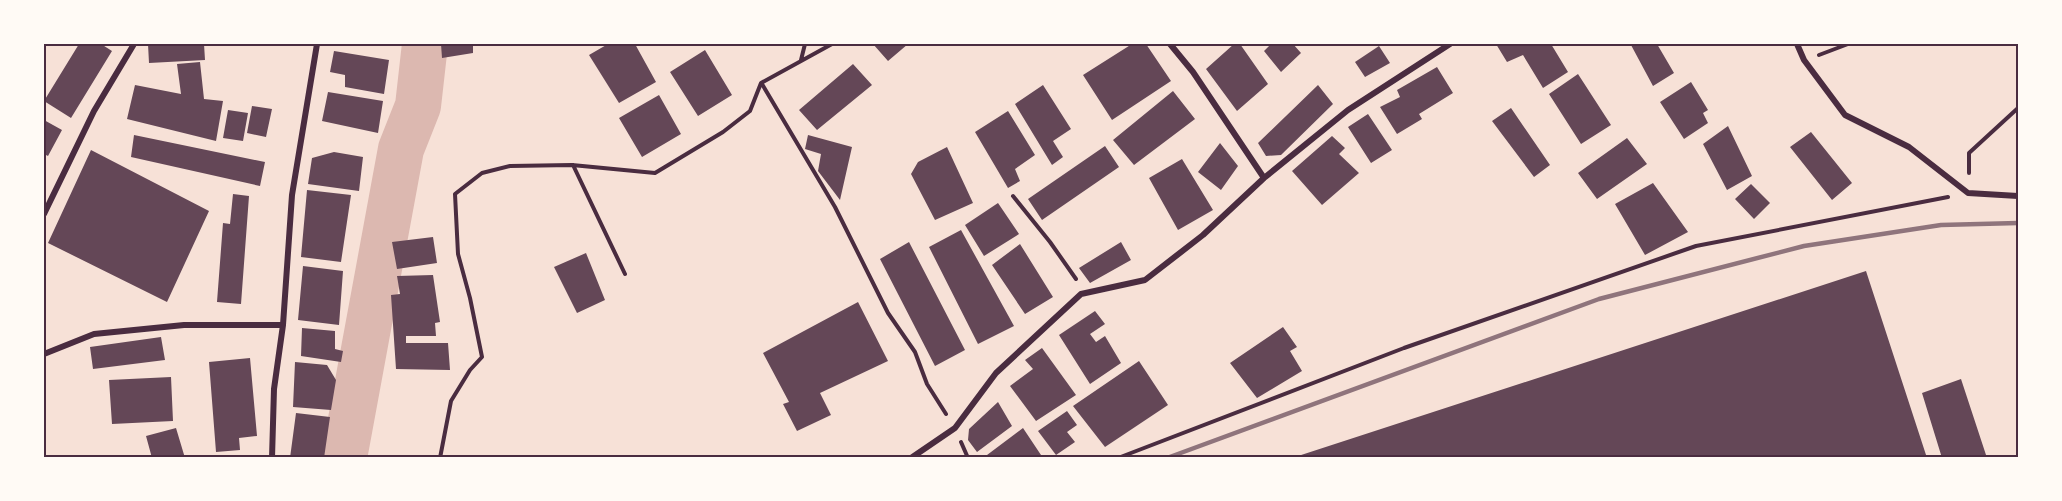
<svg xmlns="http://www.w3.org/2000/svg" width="2062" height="501" viewBox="0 0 2062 501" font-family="'DejaVu Sans',sans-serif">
<rect width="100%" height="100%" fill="#f7e1d7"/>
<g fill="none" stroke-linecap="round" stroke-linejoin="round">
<path stroke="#dcb8b0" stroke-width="46" d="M344 458 401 149 418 106 425 44"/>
</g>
<path fill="#644757" d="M79 44H101L112 51 71 118 44 101Z
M148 44H204L205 60 149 63Z
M441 44H473V53L442 58Z
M608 44H635L656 82 619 103 589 55Z
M873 44H908L888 61Z
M1132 44H1146L1171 81 1112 120 1083 75Z
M1234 44H1240L1268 84 1237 111 1206 69Z
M1271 44H1293L1301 53 1281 72 1264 51Z
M1496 44H1551L1568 72 1543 88 1523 55 1507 62Z
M1633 44H1657L1674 73 1653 86 1631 45Z
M1379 46 1390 63 1365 77 1355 62Z
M705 50 732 95 698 116 670 72Z
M334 51 389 60 384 94 345 87V75L330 72Z
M200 62 204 99 223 101 216 141 127 119 135 85 181 94 177 64Z
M853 64 872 85 817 130 799 110Z
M1437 67 1453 93 1419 114 1422 119 1397 134 1380 107 1400 97 1397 90Z
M1578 74 1611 125 1581 144 1549 94Z
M1691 82 1708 110 1703 113 1708 123 1684 139 1660 102Z
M1043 85 1071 129 1053 141 1063 157 1052 165 1015 104Z
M1318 85 1333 104 1281 155 1266 156 1258 143Z
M1173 91 1195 119 1134 165 1113 140Z
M328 92 383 101 378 133 322 121Z
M659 95 681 134 642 157 619 118Z
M252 106 272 109 266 137 247 133Z
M1511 108 1550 165 1534 177 1492 121Z
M228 110 248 113 243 141 223 138Z
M1008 111 1035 155 1015 169 1020 181 1008 188 975 132Z
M1368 114 1392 150 1371 163 1348 127Z
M44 120 62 130 48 156 44 154Z
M1728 126 1752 176 1727 190 1703 144Z
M1811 132 1852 183 1832 200 1790 147Z
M134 135 265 162 260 186 131 157Z
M808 135 852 147 840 200 818 171 821 154 805 149Z
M1332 136 1345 148 1339 154 1359 173 1322 205 1292 171Z
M1627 138 1647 164 1597 199 1578 173Z
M1220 143 1238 166 1221 190 1198 172Z
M1105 146 1119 167 1042 220 1028 199Z
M947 147 973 203 935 220 911 174 918 162Z
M91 150 209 211 167 302 48 243Z
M334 152 363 157 359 191 308 184 312 158Z
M1182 159 1213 210 1178 230 1149 178Z
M1653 183 1688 232 1645 255 1615 204Z
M1751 184 1770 203 1754 219 1735 199Z
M307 190 351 195 341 262 301 257Z
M233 194 249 196 241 304 217 302 223 223 230 224Z
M998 203 1019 234 984 256 965 225Z
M961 230 1014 326 978 344 929 247Z
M433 237 437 263 397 269 392 242Z
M909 242 965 350 935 366 880 259Z
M1121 242 1131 260 1090 283 1079 268Z
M1020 244 1053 297 1025 314 992 265Z
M586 253 605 300 577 313 554 267Z
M303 266 343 271 339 325 298 320Z
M1866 271 1927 458H1295V457Z
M433 275 440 322 435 323 436 336H406V343H448L450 370 396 369 391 295 400 294 397 276Z
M858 302 888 361 820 393 831 415 797 431 783 404 789 402 763 353Z
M1095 311 1105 324 1090 334 1096 342 1105 336 1121 363 1090 384 1059 335Z
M1283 327 1297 347 1290 351 1302 371 1257 398 1230 363Z
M302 328 335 331V349L343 351 341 362 301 356Z
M161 337 165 360 93 369 90 347Z
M1042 348 1076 395 1036 421 1010 386 1033 369 1025 360Z
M250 358 257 436 239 438 240 450 216 452 209 362Z
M1139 361 1168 405 1105 447 1073 406Z
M295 362 327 365 336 380 331 410 293 407Z
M171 377 173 421 112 424 109 380Z
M1961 379 1987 458H1942L1922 393Z
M998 402 1012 426 977 452 968 440 969 429Z
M1067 411 1077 425 1067 432 1075 442 1056 455 1038 431Z
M296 413 330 417 324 458H290Z
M176 428 185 458H152L146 436Z
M1023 428 1043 458H983Z"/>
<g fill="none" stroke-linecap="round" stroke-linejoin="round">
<path stroke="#4a2c40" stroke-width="4" d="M1819 55 1848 44
M801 60 805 44
M762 84 835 207 888 313 915 352 927 384 946 414
M573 165 625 274
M1969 173V153L2018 108
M1013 196 1050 242 1076 279
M961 442 968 458
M440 458 451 401 470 370 482 357 470 298 458 254 455 194 482 173 510 166 572 165 655 173 723 132 750 111 761 83 832 44
M1118 458 1404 348 1696 246 1948 197"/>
<path stroke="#4a2c40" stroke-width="6" d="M1170 44 1193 72 1264 178
M1797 44 1804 60 1845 115 1909 147 1968 193 2018 196
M44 214 94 111 134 44
M44 354 94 334 184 325H283
M272 458 274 389 283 325 292 195 317 44
M911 458 955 428 996 373 1081 294 1145 280 1203 235 1264 178 1348 110 1450 44"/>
<path stroke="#8f747c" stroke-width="4.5" d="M1167 458 1599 299 1804 246 1941 225 2018 223"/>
</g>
<rect width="2062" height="501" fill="none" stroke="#fffaf5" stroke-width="90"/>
<rect x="45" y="45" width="1972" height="411" fill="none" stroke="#4a2c40" stroke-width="2"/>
</svg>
